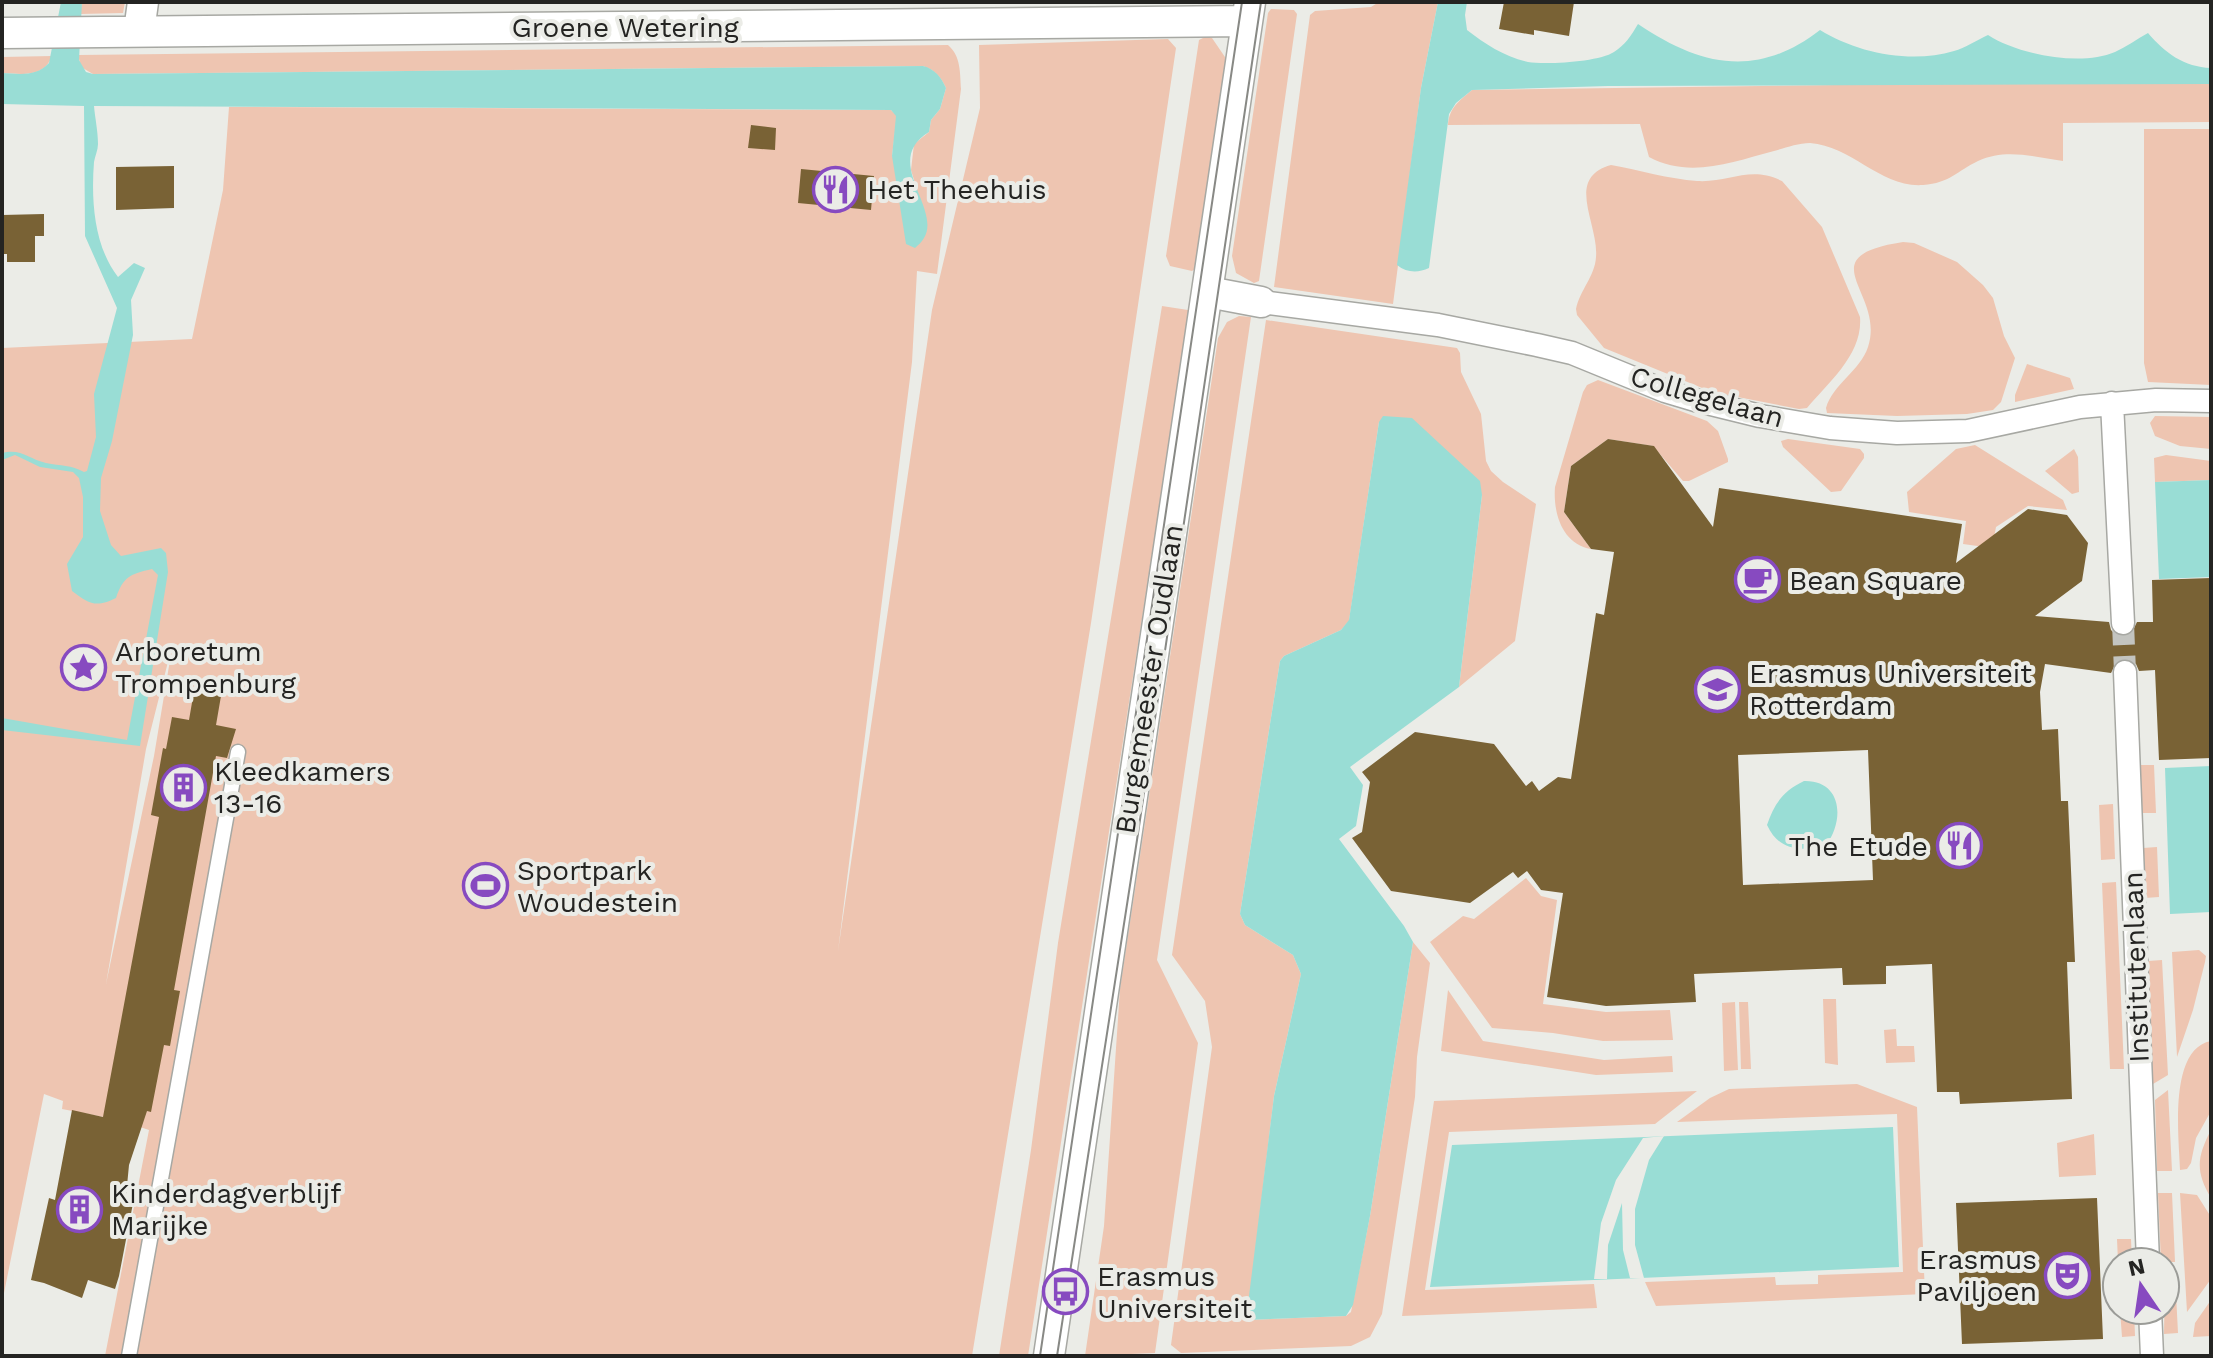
<svg xmlns="http://www.w3.org/2000/svg" width="2213" height="1358" viewBox="0 0 2213 1358" font-family="'Work Sans',sans-serif">
<rect width="100%" height="100%" fill="#ebece7"/>
<path fill="#eec5b1" fill-rule="evenodd" d="M82 2H125L123 13 80 14Z
M1379 2H1438L1421 88 1393 304 1274 287 1310 15 1315 11 1371 7Z
M1271 9 1294 10 1297 14 1259 281 1254 283 1236 273 1232 256 1268 13Z
M1207 36 1212 38 1227 60 1195 269 1192 271 1170 266 1166 256 1199 40Z
M1168 39 1176 48 1091 623 972 1356H105L149 1130 119 1120 62 1109 63 1101 44 1094 2 1303V348L192 339 223 190 229 107 891 110 897 116 892 156 917 190 911 170 914 144 929 132 931 120 940 109 946 88C941 77 935 70 923 66L93 74 81 67 78 55 948 45C961 56 960 73 961 89L937 274 917 271 912 362 838 951 932 310 980 108 979 45ZM173 642 154 756 106 984 146 749Z
M52 56C44 78 22 74 2 73V57Z
M1913 84H2211V122L2063 123V161C2034 157 2006 148 1978 161 1957 171 1950 183 1923 185 1881 188 1852 146 1810 143 1798 143 1785 148 1774 151 1732 162 1690 179 1649 157L1640 124 1448 125C1449 108 1459 101 1472 90Z
M2144 129H2211V385L2148 382 2144 363Z
M1611 165C1639 170 1669 179 1697 181 1729 183 1750 165 1782 181L1822 227 1860 317C1863 354 1829 382 1807 408L1799 409 1712 392 1604 348 1577 315 1576 309C1580 290 1595 276 1596 257 1599 224 1564 178 1611 165Z
M1903 242 1914 243 1957 262 1983 285 1993 298 2004 336 2015 358 2001 402 1993 410 1967 414 1897 416 1827 413 1826 408C1833 384 1860 371 1868 347 1886 292 1806 257 1903 242Z
M1162 306 1188 310 1189 314 1028 1356H999L1031 1150 1058 943Z
M1239 316 1251 317 1157 960 1198 1043 1155 1353 1085 1356 1104 1226 1120 989 1218 338 1227 322Z
M1266 320 1457 348 1460 353 1461 372 1481 414 1486 461 1491 471 1503 482 1536 504 1515 641 1459 687 1482 495 1379 422 1349 621 1341 630 1284 656 1280 661 1240 914 1245 925 1293 955 1301 974 1274 1096 1247 1320 1346 1316 1351 1312 1370 1216 1413 942 1430 963 1417 1057 1415 1097 1382 1314 1370 1337 1351 1346 1181 1353 1171 1345 1212 1047 1205 1001 1172 955Z
M2027 364 2070 378 2074 389 2015 402V395Z
M1598 380 1707 421 1718 431 1728 459V462L1689 481H1683L1653 446 1608 439 1571 466 1564 512 1591 549C1562 544 1553 513 1555 487L1583 392 1587 385Z
M2155 416 2211 417V449L2180 446 2155 436 2150 423Z
M1788 439 1860 449 1864 454V458L1841 491 1831 492 1783 447 1781 441Z
M1975 445 2063 500 2067 510 2028 506 1996 527 1992 548 1963 544 1966 521 1909 512 1907 492 1956 449Z
M2074 449 2078 457 2079 492 2072 494 2045 471Z
M2166 455 2211 461V480L2155 482 2154 458Z
M2140 765H2154L2156 813H2142Z
M2113 804 2115 859 2101 860 2099 805Z
M2157 847 2159 897 2145 898 2143 848Z
M1526 878 1541 896 1557 900 1543 1004 1606 1012 1670 1010 1673 1040 1603 1041 1553 1033 1492 1028 1430 942 1463 916 1474 919Z
M2116 882 2124 1069H2110L2102 883Z
M2199 950 2206 956 2205 962 2193 1010 2177 1057 2172 952Z
M2162 960 2168 1075 2153 1084 2148 961Z
M1448 990 1483 1041 1604 1060 1672 1056 1673 1072 1596 1075 1441 1051Z
M1823 999H1836L1838 1065 1825 1063Z
M1735 1002 1738 1070 1724 1071 1722 1003Z
M1739 1002H1748L1751 1069H1741Z
M1896 1029 1897 1046H1914L1915 1062 1886 1063 1884 1030Z
M2211 1041V1111L2196 1138 2191 1163 2187 1169 2180 1170C2179 1138 2168 1049 2211 1041Z
M1857 1084 1917 1107 1925 1294 1656 1306 1645 1282 1775 1277 1776 1285 1818 1284V1275L1903 1272 1897 1114 1677 1122 1710 1098 1729 1089Z
M2168 1090 2172 1171H2157L2155 1100Z
M1697 1091 1655 1124 1449 1132 1425 1290 1594 1284 1597 1308 1402 1316 1434 1101Z
M2211 1130V1198C2195 1171 2197 1157 2211 1130Z
M2094 1134 2096 1175 2059 1177 2057 1143Z
M2158 1193H2172L2175 1262H2161Z
M2180 1193 2197 1195 2211 1217V1279L2187 1312Z
M2117 1239H2131L2132 1262H2118Z
M2165 1274H2175L2178 1333 2164 1334Z
M2211 1300V1336L2193 1337 2195 1323Z
M2120 1310H2134L2135 1336 2122 1337Z"/>
<path fill="#99ddd5" d="M61 2H82L79 60 86 72 93 74 923 66C935 69 941 77 946 88L940 109 931 120 929 132C881 161 942 208 924 238 922 242 918 245 915 248L906 244 892 156 896 116 891 110 94 106C95 118 98 131 98 144 98 150 95 156 94 162 91 201 94 246 118 277L134 263 145 268 131 300 133 335 112 441 101 478 100 511 111 545 121 556 161 548 166 553 168 572 140 746 2 730V718L127 740 158 575 152 569C130 574 123 577 116 598 96 608 89 604 72 591L67 564 83 537V497L79 478 73 472 40 467 15 455 2 460V453C21 448 29 459 46 463 61 466 71 465 84 472L87 471 96 437 94 394 117 308 85 236 84 106 2 104V73C20 74 36 77 49 63Z
M1438 2H1467L1465 15 1467 30C1485 44 1505 57 1528 62 1545 65 1599 62 1614 52 1625 45 1631 36 1638 24 1700 66 1757 79 1820 30 1857 53 1911 64 1954 51 1965 48 1977 40 1988 35 2017 54 2080 67 2115 52 2126 47 2137 39 2148 33 2165 53 2184 67 2211 68V84L1608 86 1472 90 1456 103 1449 114 1429 268C1418 273 1407 273 1397 265L1421 88Z
M1383 416 1412 418 1480 481 1482 495 1459 687 1350 767 1363 785 1356 826 1339 839 1404 926 1413 942 1370 1216 1353 1305 1346 1316 1246 1320 1274 1096 1301 974 1293 955 1245 925 1240 914 1280 661 1284 656 1341 630 1349 620 1379 422Z
M2211 480V577L2159 579 2155 482Z
M2211 766V912L2170 914 2165 768Z
M1804 781C1842 780 1845 820 1826 845 1801 852 1779 851 1767 825 1774 804 1783 791 1804 781Z
M1893 1127 1899 1267 1430 1287 1452 1145Z"/>
<path fill="#ebece7" d="M1664 1136 1649 1160 1635 1209V1245L1644 1278H1630L1623 1250 1622 1203 1608 1245 1607 1279H1594L1601 1223 1616 1180 1643 1138Z"/>
<path fill="#796235" fill-rule="evenodd" d="M1504 2H1574L1569 36 1534 30V35L1499 29Z
M751 125 776 128 775 150 748 148Z
M174 166V208L116 210V167Z
M801 169 874 176 871 210 798 203Z
M44 214V236H35V262H7V254H2V215Z
M1608 439 1654 446 1713 527 1719 488 1962 524 1956 563 2028 509 2067 515 2088 543 2082 581 2035 616 2109 622 2111 630 2117 636 2131 634 2137 622H2153L2152 580 2211 578V758L2159 760 2155 670 2139 671 2136 664 2125 658 2117 661 2111 673 2045 664 2040 692 2042 730 2058 729 2061 801H2068L2075 962H2067L2072 1099 1960 1104 1959 1092H1937L1932 964 1886 966V984L1843 985 1842 968 1694 974 1696 1002 1606 1006 1547 997 1563 893 1541 890 1527 871 1518 878 1513 872 1470 903 1391 891 1352 838 1362 832 1370 782 1362 772 1415 732 1494 744 1526 786 1532 781 1539 791 1558 777 1571 779 1596 613 1604 615 1614 552 1591 549 1564 512 1571 466ZM1868 750 1873 880 1743 885 1738 755Z
M194 691 221 696 216 725 236 729 227 758 216 756 174 990 180 991 170 1046 164 1045 151 1112 147 1111 129 1165 126 1196 134 1198 119 1276 115 1289 88 1280 82 1298 44 1283 31 1280 49 1198 55 1200 72 1110 103 1117 159 817 151 815 163 748 166 749 172 717 189 720Z
M2097 1198 2103 1339 1962 1344 1956 1203Z"/>
<g fill="none" stroke-linecap="round" stroke-linejoin="round">
<path stroke="#c3c4c0" stroke-width="22" stroke-dasharray="22 11" stroke-linecap="butt" d="M2123 623 2125 672"/>
<defs>
<path id="service" d="M129 1356 238 752"/>
<path id="pedestrian" d="M1261 302 1438 325 1537 345 1572 353 1665 391 1695 400 1760 416 1830 428 1897 433 1968 431 2080 407 2156 400 2211 401
M2112 403 2123 623
M2125 672 2148 1262
M2150 1310 2152 1356"/>
<path id="minor" d="M139 31 143 2
M2 33 1247 21
M1208 292 1261 302
M1049 1356 1250 2"/>
</defs>
<use href="#service" stroke="#a7a8a3" stroke-width="17"/>
<use href="#pedestrian" stroke="#a7a8a3" stroke-width="25"/>
<use href="#minor" stroke="#a7a8a3" stroke-width="33"/>
<use href="#service" stroke="#fff" stroke-width="14"/>
<use href="#pedestrian" stroke="#fff" stroke-width="22"/>
<use href="#minor" stroke="#fff" stroke-width="30"/>
<path stroke="#888985" stroke-width="2" d="M1040 1356 1242 2
M1057 1356 1137 840 1261 2"/>
</g>
<defs>
<symbol id="restaurant-ring" viewBox="-11 -11 22 22"><circle r="9.5" fill="#ebece7" stroke="#874ac0" stroke-width="1.5"/><path d="M-5-6h1v4h1v-4h1v4h1v-4h1v5L-1.5 .5V6h-2V.5L-5-1ZM5-6V6H3V1.5H1.5Q1.5-4 5-6Z" fill="#874ac0"/></symbol>
<symbol id="cafe-ring" viewBox="-11 -11 22 22"><circle r="9.5" fill="#ebece7" stroke="#874ac0" stroke-width="1.5"/><path d="M-5.5-4.5H6V0H3Q3 3.5 0 3.5H-2.5Q-5.5 3.5-5.5 0ZM3-3.2v2h1.7v-2ZM-6 4.5H4V6H-6Z" fill="#874ac0"/></symbol>
<symbol id="sight-ring" viewBox="-11 -11 22 22"><circle r="9.5" fill="#ebece7" stroke="#874ac0" stroke-width="1.5"/><path d="M0-6L1.8-2.2L6-1.7L2.9 1.2L3.7 5.4L0 3.3L-3.7 5.4L-2.9 1.2L-6-1.7L-1.8-2.2Z" fill="#874ac0"/></symbol>
<symbol id="university-ring" viewBox="-11 -11 22 22"><circle r="9.5" fill="#ebece7" stroke="#874ac0" stroke-width="1.5"/><path d="M0-5L7-2L0 1L-7-2ZM-4 1L0 2.5L4 1V4Q0 6-4 4Z" fill="#874ac0"/></symbol>
<symbol id="building-ring" viewBox="-11 -11 22 22"><circle r="9.5" fill="#ebece7" stroke="#874ac0" stroke-width="1.5"/><path d="M-4-6H4V6H1V3H-1V6H-4ZM-2.5-4.3h1.7v1.8h-1.7ZM.8-4.3h1.7v1.8H.8ZM-2.5-1h1.7V.8h-1.7ZM.8-1h1.7V.8H.8Z" fill="#874ac0"/></symbol>
<symbol id="stadium-ring" viewBox="-11 -11 22 22"><circle r="9.5" fill="#ebece7" stroke="#874ac0" stroke-width="1.5"/><path d="M0-5a6.5 5 0 1 0 0 10a6.5 5 0 1 0 0-10ZM-3.5-1.8h7v3.6h-7Z" fill="#874ac0"/></symbol>
<symbol id="theatre-ring" viewBox="-11 -11 22 22"><circle r="9.5" fill="#ebece7" stroke="#874ac0" stroke-width="1.5"/><path d="M-5-5.5Q0-4 5-5.5V0Q5 5 0 6Q-5 5-5 0ZM-3.3-2.5H-1v1.5H-3.3ZM1-2.5H3.3v1.5H1ZM-2.8 1Q0 5.5 2.8 1Z" fill="#874ac0"/></symbol>
<symbol id="bus-ring" viewBox="-11 -11 22 22"><circle r="9.5" fill="#ebece7" stroke="#874ac0" stroke-width="1.5"/><path d="M-5-6H5V4H4V6H2V4H-2V6H-4V4H-5ZM-3.5-4V0h7V-4ZM-3.5 1.2v1.5H-2V1.2ZM2 1.2v1.5H3.5V1.2Z" fill="#874ac0"/></symbol>
</defs>
<g fill-rule="evenodd">
<use href="#restaurant-ring" x="810" y="164" width="51" height="51"/>
<use href="#cafe-ring" x="1732" y="554" width="51" height="51"/>
<use href="#sight-ring" x="58" y="642" width="51" height="51"/>
<use href="#university-ring" x="1692" y="664" width="51" height="51"/>
<use href="#building-ring" x="158" y="762" width="51" height="51"/>
<use href="#restaurant-ring" x="1934" y="820" width="51" height="51"/>
<use href="#stadium-ring" x="460" y="860" width="51" height="51"/>
<use href="#building-ring" x="54" y="1184" width="51" height="51"/>
<use href="#theatre-ring" x="2042" y="1250" width="51" height="51"/>
<use href="#bus-ring" x="1040" y="1266" width="51" height="51"/>
</g>
<g text-anchor="middle" dominant-baseline="central" stroke-width="8" stroke-linejoin="round" paint-order="stroke">
<g font-size="28" fill="#242422" stroke="#ebece7">
<text x="625" y="27">Groene Wetering</text>
<text transform="translate(1707 397) rotate(16)">Collegelaan</text>
<text transform="translate(1149 679) rotate(-81)">Burgemeester Oudlaan</text>
<text transform="translate(2136 967) rotate(-92)">Institutenlaan</text>
</g>
<g font-size="28" fill="#242422" stroke="#ebece7" text-anchor="start">
<text x="867" y="189">Het Theehuis</text>
<text x="1789" y="580">Bean Square</text>
<text x="115" y="651">Arboretum<tspan x="115" dy="32">Trompenburg</tspan></text>
<text x="1749" y="673">Erasmus Universiteit<tspan x="1749" dy="32">Rotterdam</tspan></text>
<text x="214" y="771">Kleedkamers<tspan x="214" dy="32">13-16</tspan></text>
<text x="1928" y="846" text-anchor="end">The Etude</text>
<text x="517" y="870">Sportpark<tspan x="517" dy="32">Woudestein</tspan></text>
<text x="111" y="1193">Kinderdagverblijf<tspan x="111" dy="32">Marijke</tspan></text>
<text x="2037" y="1259" text-anchor="end">Erasmus<tspan x="2037" dy="32">Paviljoen</tspan></text>
<text x="1097" y="1276">Erasmus<tspan x="1097" dy="32">Universiteit</tspan></text>
</g>
</g>
<rect width="2213" height="1358" fill="none" stroke="#242422" stroke-width="8"/>
<g transform="translate(2141 1286) rotate(347)"><circle r="38" fill="#ebece7" stroke="#9b9c98" stroke-width="2"/>
<path d="M0-6L14 30L0 20L-14 30Z" fill="#874ac0"/>
<text y="-12" font-size="22" font-weight="bold" text-anchor="middle" fill="#242422">N</text>
</g>
</svg>
